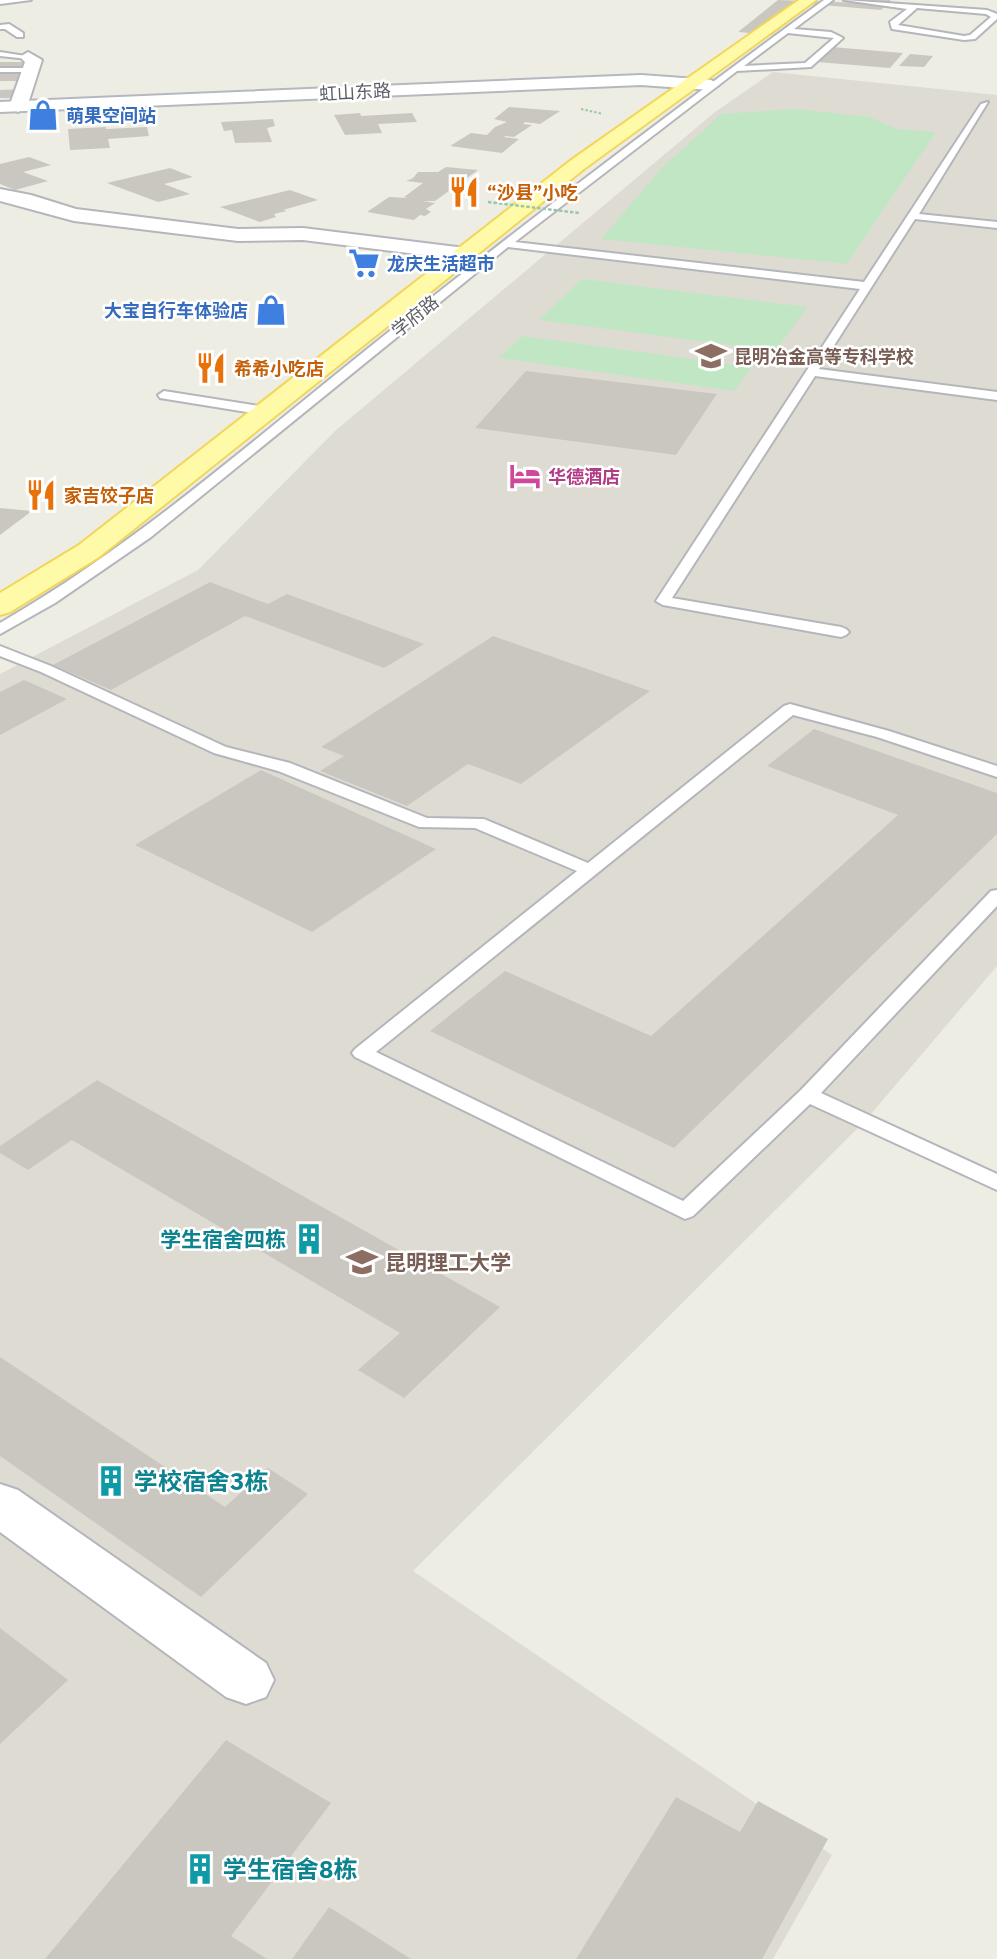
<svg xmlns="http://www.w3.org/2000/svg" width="997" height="1959" viewBox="0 0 997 1959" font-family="'IBM Plex Sans','Noto Sans SC',sans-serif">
<rect width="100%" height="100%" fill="#eeede4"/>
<path fill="#dedcd2" d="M773 72 997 95V966L865 1121 413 1571 832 1855 773 1959H0V674L198 570 335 431 715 112Z"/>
<path fill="#c0e6c4" d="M795 109 870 117 897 129 936 132 847 264 601 239 662 168 721 114Z
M582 279 808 307 775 351 539 320Z
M522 336 752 367 734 391 499 358Z"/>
<path fill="#cac7c1" d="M778 0 862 3 865 0H891L881 10 810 4 772 35 738 32Z
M832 47 903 53 890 68 817 62Z
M910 54 933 56 924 67 899 66Z
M0 62H27L25 67H0Z
M0 73H22L19 81H0Z
M22 89 17 98H0V90Z
M509 107 560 111 540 124 525 122 523 124 532 125 514 137 506 136 504 137 519 139 502 153 450 146 471 133 487 135 495 127 507 122 494 119Z
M360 113 361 116 412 113 417 122 378 124 382 133 345 135 334 115Z
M273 119 275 126 267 128 272 142 235 143 232 130 224 131 221 122Z
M106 127V129L147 127 149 136 108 139 110 148 70 150 68 129Z
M29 157 51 165 23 172 48 181 15 190 0 184V164Z
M446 167 478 170 435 201H423L435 203 426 209 431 212 425 216 420 215 414 220 367 212 389 197 408 198 404 197 423 183 406 181 413 178 418 172H438Z
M170 168 193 177 164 184 190 194 158 202 107 183Z
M290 190 318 200 283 210 287 211 274 214 276 217 260 222 220 207Z
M526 371 717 394 676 455 475 428Z
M0 508 32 511 0 535Z
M210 582 268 604 287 594 424 644 384 668 245 616 111 690 53 665Z
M493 636 650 691 521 784 468 764 407 806 320 771 344 756 321 747Z
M24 680 67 699 0 735V692Z
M814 729 997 793V834L674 1148 430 1031 505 971 651 1036 898 815 767 766Z
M261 770 436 849 312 932 135 845Z
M97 1080 500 1307 404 1398 358 1370 400 1333 72 1140 28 1170 0 1153V1146Z
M0 1357 225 1507 268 1468 308 1494 201 1597 0 1456Z
M0 1628 68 1680 0 1744Z
M226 1740 331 1803 231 1936 267 1959H45Z
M676 1797 740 1832 758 1801 828 1839 762 1959H576Z
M329 1907 411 1959H292Z"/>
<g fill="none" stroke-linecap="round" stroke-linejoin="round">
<defs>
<path id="lane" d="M0 0H31L0 4Z
M824 0H833L794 29 831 32 843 38 811 67 737 71 515 242 864 282 981 104 988 102 919 214 997 222V228L915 219 819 369 997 392V400L815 376 672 598 841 627 846 629 849 632 846 635 841 637 663 605 656 601 860 289 508 247 151 537 55 603 0 634V623C137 544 253 440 376 342 523 224 673 110 824 0ZM788 33 834 38 805 63 744 66Z
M844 0 987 10 997 14V19L975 39 964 40 892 29 890 22 907 9ZM917 8 986 14 991 17 970 35 964 36 898 25Z
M9 24 23 33V37H17L5 29H0V25Z
M0 52 32 57 28 59 0 56Z
M0 68H30L34 70 30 72H0Z
M164 391 265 407 271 411 265 415 160 398 158 395Z
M0 646 51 666 226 747 290 763 427 818 484 819 588 863 784 706 790 704 889 731 997 766V777L877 737 793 715 376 1052 683 1201 801 1090 991 891 997 890V906L821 1093 997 1174V1190L810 1104 693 1216 685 1219 355 1057 352 1053 355 1049 577 871 475 828 419 827 278 771 214 753 41 672 0 656Z"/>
<path id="street" d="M28 52 42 60 27 107 18 112 9 107 25 62 20 57Z
M0 189 31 195 76 209 238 229 303 228 465 248 472 250 475 254 472 258 465 260 303 240 238 241 74 221 0 201Z
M0 1484 18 1490 266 1663 274 1680 266 1697 246 1704 226 1697 0 1532Z"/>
<path id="secondary" d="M641 75 711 80 719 85 711 90 641 85 0 112V102Z"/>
<path id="primary" d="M799 0H816L584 169 99 557 10 612 0 615V593L79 545 570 161Z"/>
</defs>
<use href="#lane" stroke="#b4b6bb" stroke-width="4"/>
<use href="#street" stroke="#b4b6bb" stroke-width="4"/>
<use href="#secondary" stroke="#b5b8be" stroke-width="4"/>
<use href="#primary" stroke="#f1d65a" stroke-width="4"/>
<path stroke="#99c7ab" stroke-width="2" stroke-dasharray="2.5 2" stroke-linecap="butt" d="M581 109 603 114"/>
<use href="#lane" fill="#fff" fill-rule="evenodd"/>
<use href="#street" fill="#fff" fill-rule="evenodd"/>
<use href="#secondary" fill="#fff" fill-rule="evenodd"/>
<use href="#primary" fill="#fffaa8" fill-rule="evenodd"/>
<path stroke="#99c7ab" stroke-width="2.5" stroke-dasharray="3.5 2" stroke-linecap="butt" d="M488 202 579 213"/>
</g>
<defs>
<symbol id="shop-bare" viewBox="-9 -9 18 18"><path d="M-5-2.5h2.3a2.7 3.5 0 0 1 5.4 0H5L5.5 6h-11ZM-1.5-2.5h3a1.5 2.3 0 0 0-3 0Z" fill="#3f7fe0" stroke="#fff" stroke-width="2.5" paint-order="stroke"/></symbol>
<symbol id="restaurant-bare" viewBox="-9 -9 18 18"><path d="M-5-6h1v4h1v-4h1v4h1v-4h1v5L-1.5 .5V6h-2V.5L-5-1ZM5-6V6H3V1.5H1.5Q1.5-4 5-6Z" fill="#e8710a" stroke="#fff" stroke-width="2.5" paint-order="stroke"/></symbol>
<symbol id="supermarket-bare" viewBox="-9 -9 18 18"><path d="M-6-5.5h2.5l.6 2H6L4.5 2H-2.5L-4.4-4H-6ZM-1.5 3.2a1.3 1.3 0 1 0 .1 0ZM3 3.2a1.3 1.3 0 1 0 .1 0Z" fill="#3f7fe0" stroke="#fff" stroke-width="2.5" paint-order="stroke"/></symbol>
<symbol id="university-bare" viewBox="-9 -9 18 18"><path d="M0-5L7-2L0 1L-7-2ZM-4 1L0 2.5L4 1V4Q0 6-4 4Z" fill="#8d6e63" stroke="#fff" stroke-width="2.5" paint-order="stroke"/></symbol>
<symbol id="hotel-bare" viewBox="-9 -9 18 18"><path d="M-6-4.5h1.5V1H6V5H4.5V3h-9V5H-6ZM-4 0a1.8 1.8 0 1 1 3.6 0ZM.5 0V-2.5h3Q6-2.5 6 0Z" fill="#d1479c" stroke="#fff" stroke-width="2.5" paint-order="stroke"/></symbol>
<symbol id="building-bare" viewBox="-9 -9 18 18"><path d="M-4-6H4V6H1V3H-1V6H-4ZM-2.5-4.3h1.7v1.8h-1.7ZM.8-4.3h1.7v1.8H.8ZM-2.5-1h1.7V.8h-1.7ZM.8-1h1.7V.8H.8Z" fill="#0f9aa8" stroke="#fff" stroke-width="2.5" paint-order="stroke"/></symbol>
</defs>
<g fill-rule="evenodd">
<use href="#shop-bare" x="21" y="93" width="44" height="44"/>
<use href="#restaurant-bare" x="442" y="170" width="44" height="44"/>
<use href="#supermarket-bare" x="342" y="241" width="44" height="44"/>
<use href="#shop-bare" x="249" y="288" width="44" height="44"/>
<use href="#university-bare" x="689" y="334" width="44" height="44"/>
<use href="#restaurant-bare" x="189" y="346" width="44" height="44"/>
<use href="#hotel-bare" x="503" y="454" width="44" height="44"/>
<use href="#restaurant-bare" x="19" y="473" width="44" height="44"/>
<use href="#building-bare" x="287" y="1217" width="44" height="44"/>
<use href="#university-bare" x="340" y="1240" width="44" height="44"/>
<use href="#building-bare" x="89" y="1459" width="44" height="44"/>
<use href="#building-bare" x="178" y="1847" width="44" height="44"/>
</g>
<g text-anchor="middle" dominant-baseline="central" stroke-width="5" stroke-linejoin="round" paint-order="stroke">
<g font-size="18" fill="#5c5f64" stroke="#fff">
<text transform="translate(355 92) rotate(-3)">虹山东路</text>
<text transform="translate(415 316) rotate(-39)">学府路</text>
</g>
<g font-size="18" font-weight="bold" fill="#366cbe" stroke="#fff" text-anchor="start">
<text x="66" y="115">萌果空间站</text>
<text x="387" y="263">龙庆生活超市</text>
<text x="248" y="310" text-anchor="end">大宝自行车体验店</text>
</g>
<g font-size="18" font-weight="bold" fill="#c56008" stroke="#fff" text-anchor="start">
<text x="487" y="192">“沙县”小吃</text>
<text x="234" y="368">希希小吃店</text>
<text x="64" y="495">家吉饺子店</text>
</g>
<g font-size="18" font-weight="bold" fill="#785e54" stroke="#fff" text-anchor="start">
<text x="734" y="356">昆明冶金高等专科学校</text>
</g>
<g font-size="18" font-weight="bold" fill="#b23c85" stroke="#fff" text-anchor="start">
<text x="548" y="476">华德酒店</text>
</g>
<g font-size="21" font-weight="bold" fill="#0d838f" stroke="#fff" text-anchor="end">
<text x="286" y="1239">学生宿舍四栋</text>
</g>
<g font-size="21" font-weight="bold" fill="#785e54" stroke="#fff" text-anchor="start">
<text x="385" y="1262">昆明理工大学</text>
</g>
<g font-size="24" font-weight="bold" fill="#0d838f" stroke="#fff" text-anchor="start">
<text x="134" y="1481">学校宿舍3栋</text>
<text x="223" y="1869">学生宿舍8栋</text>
</g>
</g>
</svg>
